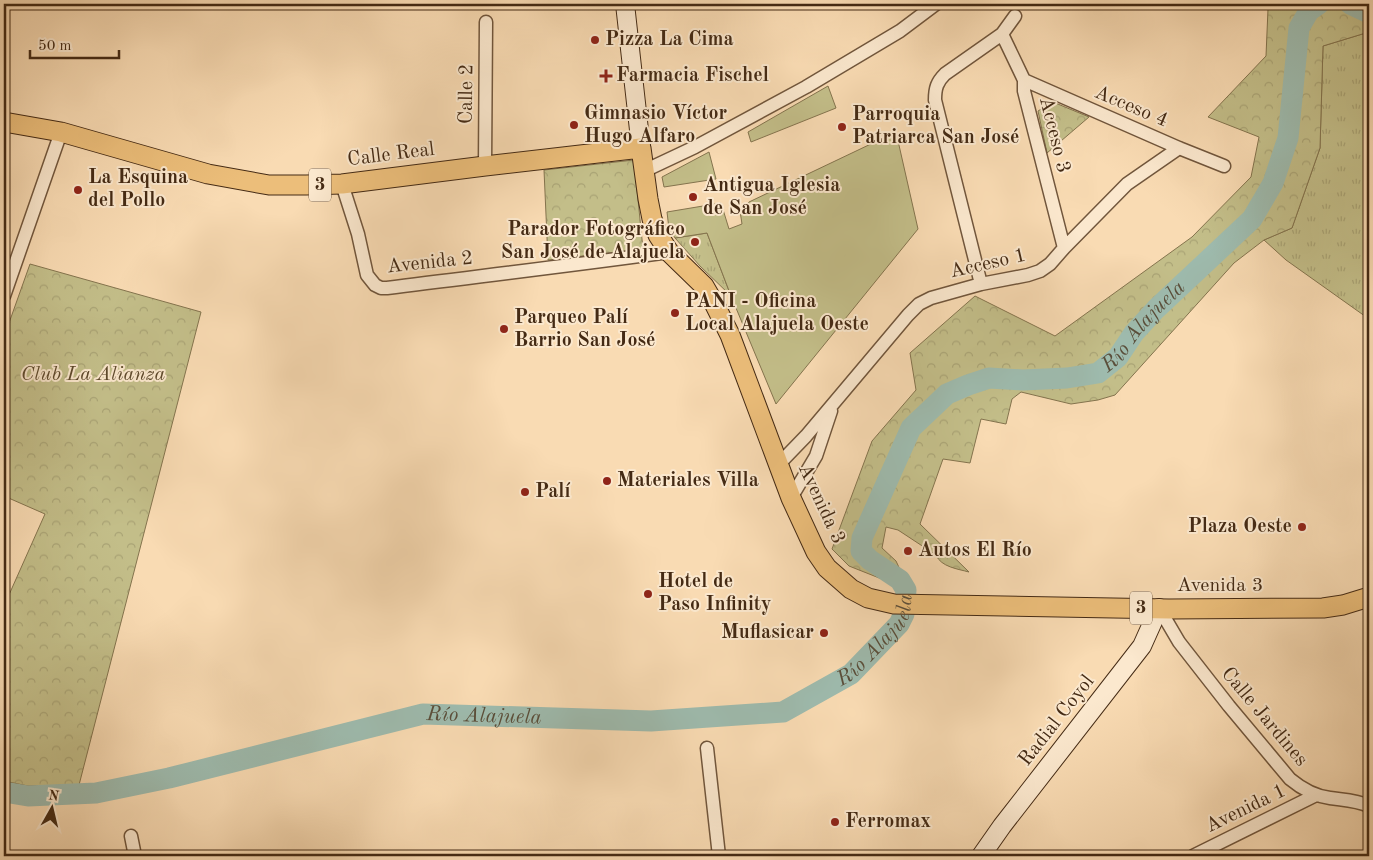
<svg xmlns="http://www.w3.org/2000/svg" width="1373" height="860" viewBox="0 0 1373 860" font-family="'Old Standard TT',serif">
<defs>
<pattern id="grass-tufts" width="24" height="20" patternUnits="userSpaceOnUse" patternTransform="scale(1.25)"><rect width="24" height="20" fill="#c3be89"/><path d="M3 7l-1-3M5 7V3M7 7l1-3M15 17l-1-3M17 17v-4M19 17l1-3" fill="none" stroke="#a9a375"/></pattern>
<pattern id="forest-crowns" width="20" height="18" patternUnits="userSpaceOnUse" patternTransform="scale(1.25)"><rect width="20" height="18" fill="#c3be89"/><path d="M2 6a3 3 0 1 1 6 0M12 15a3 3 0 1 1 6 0" fill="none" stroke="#a9a375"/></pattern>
</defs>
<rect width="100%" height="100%" fill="#f9dbb3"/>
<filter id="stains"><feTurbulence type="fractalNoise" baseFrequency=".004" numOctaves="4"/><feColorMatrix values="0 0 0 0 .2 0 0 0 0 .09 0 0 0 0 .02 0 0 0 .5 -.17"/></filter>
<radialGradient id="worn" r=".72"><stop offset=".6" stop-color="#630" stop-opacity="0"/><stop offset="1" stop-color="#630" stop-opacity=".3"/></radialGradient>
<path fill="url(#grass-tufts)" stroke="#84744e" d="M1369 32V319L1286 260 1264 240 1292 228 1320 148 1323 46Z
M707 233 731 296 700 266 675 238Z"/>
<path fill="url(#forest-crowns)" stroke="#84744e" d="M1274 4H1369V32L1323 46 1320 148 1292 228 1264 240 1234 263 1115 395 1098 400 1071 404 1021 392 1012 399 1006 424 981 419 970 463 943 459 920 524 969 572C958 569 941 567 936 555L898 530 886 527 882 548 896 561 903 576 912 591 849 566 832 549 872 441 916 390 910 353 975 296 1055 336 1192 237 1251 177 1259 137 1208 117 1266 56 1268 9Z
M1053 102 1089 117 1047 153 1038 111Z
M634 160 643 249 548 260 544 170Z
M30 264 201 312 79 785 28 786 4 781V606L45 514 4 496V337Z"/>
<path fill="#c3be89" stroke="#84744e" d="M828 86 836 108 751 142 748 132Z
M896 132 918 229 776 404 731 296 707 233 675 238 669 229 667 212 721 203 729 229 742 224 740 211 749 202Z
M709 152 716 179 664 187 662 177Z"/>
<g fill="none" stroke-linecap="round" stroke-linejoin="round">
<g stroke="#9ebbae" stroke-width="21">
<path d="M1350 4 1369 13"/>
<path id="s1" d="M4 792 28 796 96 793 169 778 423 714 651 721 783 712 851 674 899 624 904 614 906 590 900 580 870 560 861 551 862 538 911 428 947 394 968 385 989 378 1023 380 1067 378 1098 373 1118 357 1134 333 1156 309 1252 219 1273 183 1288 138 1299 28 1309 11 1319 4"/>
</g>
<defs>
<path id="street" d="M1002 34 1024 80V91L1064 248
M1024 80 1179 148 1224 166
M485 166 486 22
M644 171 695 147 806 87 900 31 936 4
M342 184 358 234 367 275 375 285 381 288H387C481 276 575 265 669 252
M981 284 935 100C935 88 937 82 945 74L1002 34 1015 16
M4 296 61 132
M778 465 806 436 908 315 919 304 931 298 981 284 1028 275 1040 271 1050 264 1064 248 1127 184 1179 148
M791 498 816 456 831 411
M1159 608 1179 642 1229 706 1290 779C1302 789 1314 796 1330 798 1343 800 1356 800 1369 806
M707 748 719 856
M131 836 135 856
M1193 856 1316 795"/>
<path id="secondary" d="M625 4 641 148
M981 856 1002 826 1142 646 1159 608"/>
<path id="primary" d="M4 122 61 132 208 174 269 185H306L342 184 485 166 641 148 648 199 652 219 658 235 669 252 704 286 715 305 730 335 791 498 816 552 827 568 851 589 868 598 894 604 1169 609 1323 608 1343 605 1369 597"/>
</defs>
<use href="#street" stroke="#71563c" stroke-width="15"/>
<use href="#secondary" stroke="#442a14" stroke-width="20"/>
<use href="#primary" stroke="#442a14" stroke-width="21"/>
<use href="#street" stroke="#fbe8ce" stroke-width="12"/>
<use href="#secondary" stroke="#fbe8ce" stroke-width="18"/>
<use href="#primary" stroke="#ecbe7a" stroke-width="19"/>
</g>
<g fill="#8f2418" stroke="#fbe8ce" stroke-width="2">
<circle cx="595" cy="40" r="5"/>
<path d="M603.5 68.5h5v5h5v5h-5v5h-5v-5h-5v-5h5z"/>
<circle cx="574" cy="125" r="5"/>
<circle cx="842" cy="127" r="5"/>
<circle cx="78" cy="190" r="5"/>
<circle cx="693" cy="197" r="5"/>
<circle cx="695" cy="242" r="5"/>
<circle cx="675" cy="313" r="5"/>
<circle cx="504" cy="329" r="5"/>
<circle cx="607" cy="481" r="5"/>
<circle cx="525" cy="492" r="5"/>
<circle cx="1302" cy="527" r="5"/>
<circle cx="908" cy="551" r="5"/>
<circle cx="648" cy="594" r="5"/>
<circle cx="824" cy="633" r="5"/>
<circle cx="835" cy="822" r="5"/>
</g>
<g text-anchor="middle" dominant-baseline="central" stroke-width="4" stroke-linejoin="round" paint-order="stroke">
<g fill="#fbe8ce" stroke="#7b634c" stroke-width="1">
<rect x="309" y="168.5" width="22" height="33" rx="4"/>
<rect x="1130" y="591.5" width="22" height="33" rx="4"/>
</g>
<g font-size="19" font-weight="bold" fill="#442a14">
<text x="320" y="185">3</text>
<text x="1141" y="608">3</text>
</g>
<g font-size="20" font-weight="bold" fill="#442a14" stroke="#fbe8ce" text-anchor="start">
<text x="605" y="40">Pizza La Cima</text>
<text x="616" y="76">Farmacia Fischel</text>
<text x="584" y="114">Gimnasio Víctor<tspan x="584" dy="23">Hugo Alfaro</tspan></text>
<text x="852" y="115">Parroquia<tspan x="852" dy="23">Patriarca San José</tspan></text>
<text x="88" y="178">La Esquina<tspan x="88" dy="23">del Pollo</tspan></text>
<text x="703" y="186">Antigua Iglesia<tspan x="703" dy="23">de San José</tspan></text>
<text x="685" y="230" text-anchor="end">Parador Fotográfico<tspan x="685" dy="23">San José de Alajuela</tspan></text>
<text x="685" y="302">PANI - Oficina<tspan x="685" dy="23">Local Alajuela Oeste</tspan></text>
<text x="514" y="318">Parqueo Palí<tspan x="514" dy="23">Barrio San José</tspan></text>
<text x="617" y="481">Materiales Villa</text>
<text x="535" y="492">Palí</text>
<text x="1292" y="527" text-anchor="end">Plaza Oeste</text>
<text x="918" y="551">Autos El Río</text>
<text x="658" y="582">Hotel de<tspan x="658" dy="23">Paso Infinity</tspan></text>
<text x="814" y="633" text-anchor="end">Muflasicar</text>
<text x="845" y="822">Ferromax</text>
</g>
<g font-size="20" fill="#442a14" stroke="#fbe8ce">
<text transform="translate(467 94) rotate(-89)">Calle 2</text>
<text transform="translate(1131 107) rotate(23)">Acceso 4</text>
<text transform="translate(1054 135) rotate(76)">Acceso 3</text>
<text transform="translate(391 155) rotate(-7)">Calle Real</text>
<text transform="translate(430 263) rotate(-6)">Avenida 2</text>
<text transform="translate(988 264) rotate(-13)">Acceso 1</text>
<text transform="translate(821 504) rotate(65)">Avenida 3</text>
<text x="1220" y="586">Avenida 3</text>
<text transform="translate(1264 717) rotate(50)">Calle Jardines</text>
<text transform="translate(1057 721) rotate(-52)">Radial Coyol</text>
<text transform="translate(1246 809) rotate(-26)">Avenida 1</text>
</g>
<g font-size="20" font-style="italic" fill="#5d482b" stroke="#fbe8ce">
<text x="93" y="375">Club La Alianza</text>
</g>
<g font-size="21" font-style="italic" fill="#5a4e3a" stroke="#fbe8ce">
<text stroke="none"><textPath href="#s1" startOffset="1435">Río Alajuela</textPath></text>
<text stroke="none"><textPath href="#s1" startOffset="910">Río Alajuela</textPath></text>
<text stroke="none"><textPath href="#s1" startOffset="490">Río Alajuela</textPath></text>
</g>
</g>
<rect width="1373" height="860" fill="none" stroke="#f9dbb3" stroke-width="20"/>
<rect x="5" y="5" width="1363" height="850" fill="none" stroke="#442a14" stroke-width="2.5"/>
<rect x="10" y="10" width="1353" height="840" fill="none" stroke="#442a14"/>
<g transform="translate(52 808) rotate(8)" stroke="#fbe8ce" stroke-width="4" paint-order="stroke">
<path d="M0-4L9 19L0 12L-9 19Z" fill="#442a14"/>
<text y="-8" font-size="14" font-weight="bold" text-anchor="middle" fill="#442a14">N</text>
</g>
<path d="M30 50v8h89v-8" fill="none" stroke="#442a14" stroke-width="2.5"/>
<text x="38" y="50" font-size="15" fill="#442a14" stroke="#fbe8ce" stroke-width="4" paint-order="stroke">50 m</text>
<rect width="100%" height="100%" filter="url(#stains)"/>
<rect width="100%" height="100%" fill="url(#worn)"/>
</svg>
